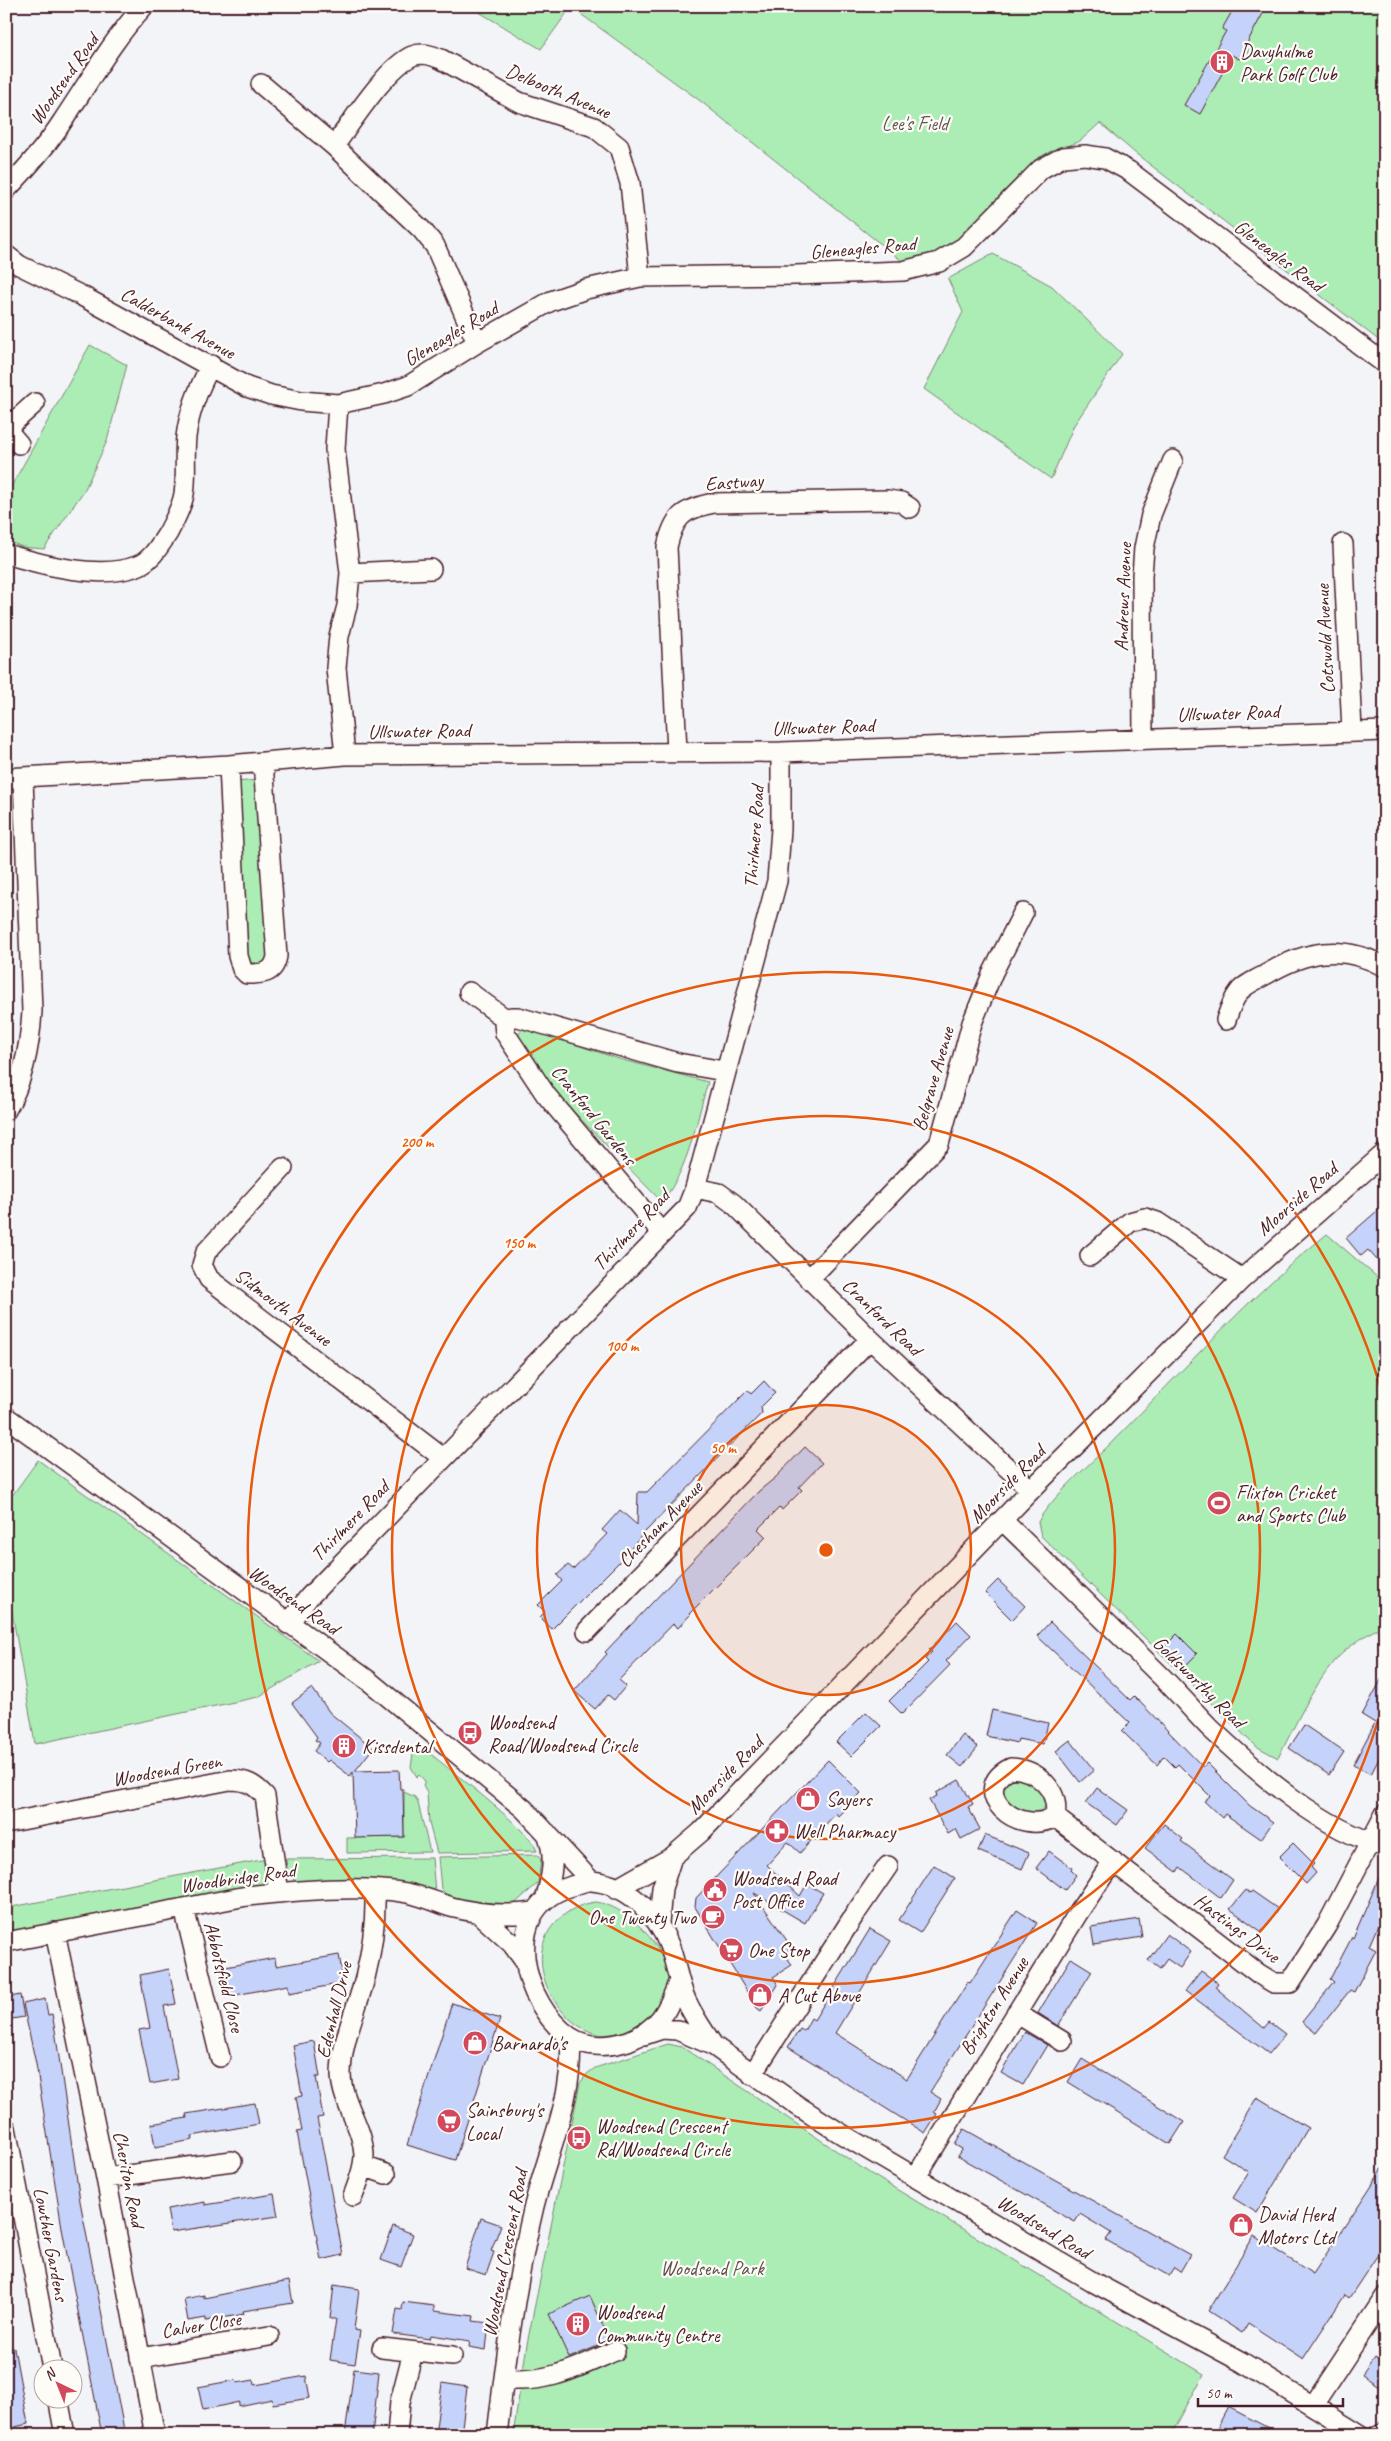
<svg xmlns="http://www.w3.org/2000/svg" width="1391" height="2441" viewBox="0 0 1391 2441" font-family="Caveat,sans-serif">
<rect width="100%" height="100%" fill="#f2f4f8"/>
<filter id="ink" filterUnits="userSpaceOnUse"><feTurbulence type="fractalNoise" baseFrequency=".02" numOctaves="2"/><feDisplacementMap in="SourceGraphic" scale="10" xChannelSelector="R" yChannelSelector="G"/><feConvolveMatrix kernelMatrix="1 2 1 2 8 2 1 2 1" color-interpolation-filters="sRGB"/></filter>
<g filter="url(#ink)">
<path fill="#acedb6" stroke="#7b8670" d="M469 6H1385V345L1135 153 1100 123 1080 141 1056 151 965 238 935 254 902 261 699 100 571 7 541 49Z
M993 254 1052 286 1122 354 1074 425 1051 479 924 389 963 312 948 279Z
M90 345 127 365 107 441 85 489 44 549 22 547 6 540V496Z
M258 780 270 949 264 967 249 965 246 960 236 782Z
M523 1027 619 1059 708 1082C696 1122 689 1168 662 1202L558 1096 518 1036Z
M1327 1234 1385 1284V1623C1368 1635 1348 1645 1335 1661 1311 1689 1295 1726 1278 1758L1254 1745 1041 1536 1038 1522C1049 1499 1095 1460 1115 1439 1184 1370 1250 1295 1327 1234Z
M38 1460 319 1661 258 1697 35 1744 6 1577V1504Z
M421 1746C444 1766 529 1828 537 1851L437 1853 429 1823 427 1793 423 1785 425 1781 419 1775 417 1777 411 1767 413 1754Z
M1016 1777C1032 1781 1042 1788 1046 1805L1040 1814C1019 1811 1005 1810 1003 1785Z
M404 1792 415 1797 418 1803 430 1852 347 1853V1838L404 1837Z
M537 1855 541 1860 538 1883 511 1907 495 1908 447 1895 441 1889 438 1857Z
M432 1858 435 1892 297 1884 287 1870 286 1859Z
M267 1859 272 1889 6 1936V1908Z
M596 1902C632 1907 678 1958 667 1996 666 2000 661 2005 659 2009 654 2015 651 2022 644 2025 636 2028 627 2033 619 2035 565 2044 516 1963 556 1922 568 1910 580 1904 596 1902Z
M668 2044 682 2047 871 2174 1204 2374 1171 2435H513L527 2344 580 2083 587 2074 595 2068Z"/>
<path fill="#c5d3fa" stroke="#4a1f2b" d="M1235 6H1267L1248 41 1247 54 1239 59 1232 55 1200 114 1184 105 1226 31 1222 29Z
M1385 1204V1269L1368 1250 1361 1256 1346 1238Z
M764 1381 775 1393 761 1407 762 1413 644 1533 622 1559 552 1629 540 1617 545 1612 538 1605 562 1581 557 1575 568 1565 573 1569 607 1534 602 1530 620 1510 637 1525 638 1492H647L748 1390 751 1394Z
M805 1447 822 1463 799 1487 802 1490 782 1510 780 1507 758 1529 766 1537 689 1614 690 1615 678 1628 673 1624 619 1680 626 1686 614 1700 608 1695 595 1709 574 1691 607 1654 605 1652 759 1491 776 1477Z
M998 1580 1025 1606 1012 1620 985 1593Z
M957 1621 971 1635 946 1661 950 1665 902 1714 889 1701 928 1662 925 1659 932 1652 929 1650Z
M1050 1622 1130 1700 1134 1696 1203 1767 1207 1763 1250 1806 1273 1822 1261 1839 1225 1814 1222 1818 1204 1801 1210 1796 1178 1764 1175 1767 1164 1756 1157 1765 1122 1731 1130 1723 1037 1636Z
M1177 1634 1197 1654 1184 1667 1164 1647Z
M1385 1673V1747L1371 1774 1353 1765 1375 1723 1362 1715Z
M312 1688 330 1713 373 1748 355 1771 399 1770 400 1789H403L404 1837 355 1838 353 1772 350 1776 329 1760 327 1762 314 1751 320 1743 315 1740 317 1737 292 1703Z
M992 1710 1048 1723 1043 1744 1018 1739 1017 1743 986 1736Z
M866 1712 881 1726 851 1756 836 1742Z
M1304 1725 1344 1752 1329 1775 1289 1748Z
M963 1735 978 1747 962 1767 947 1755Z
M1070 1740 1094 1770 1080 1782 1056 1751Z
M828 1760 861 1793 838 1816 836 1813 800 1853 788 1842 767 1865 800 1896 807 1884 823 1893 805 1923 754 1893 792 1948 784 1952 792 1965 773 1977 778 1985 761 2011 757 2008 695 1907 696 1898Z
M959 1780 973 1804 968 1807 980 1829 961 1839 956 1829 948 1834 929 1800 937 1796 936 1793Z
M1097 1788 1128 1810 1117 1825 1086 1803Z
M1164 1824 1183 1839 1181 1841 1233 1880 1221 1898 1180 1867 1177 1872 1145 1848Z
M985 1835 1029 1853 1022 1869 978 1851Z
M1293 1843 1314 1864 1311 1867 1316 1873 1306 1884 1279 1857Z
M1049 1851 1072 1868 1071 1870 1076 1875 1065 1890 1036 1868Z
M1385 1864V1909L1369 1946 1376 1950 1354 1992 1350 1990 1316 2033 1302 2022 1334 1982 1330 1979 1352 1937 1353 1938Z
M934 1865 955 1878 920 1933 899 1920Z
M1246 1890 1250 1893 1252 1891 1278 1909 1262 1932 1230 1909Z
M1017 1910 1037 1923 930 2092 941 2099 934 2112 937 2114 925 2133 788 2047 800 2029 804 2031 811 2018 814 2020 870 1929 891 1941 835 2033 907 2079 968 1982 970 1983Z
M1139 1919 1142 1937 1094 1945 1091 1927Z
M1167 1934 1191 1952 1180 1968 1167 1959 1160 1969 1148 1960Z
M339 1955 344 1983 289 1993 288 1985 225 1997 220 1968 275 1958 276 1966Z
M1071 1958 1092 1971 1058 2026 1038 2013Z
M169 1969 176 2004 164 2006 178 2079 150 2084 139 2030 150 2028 140 1975Z
M1201 1971 1218 1983 1215 1987 1264 2028 1269 2022 1285 2034 1269 2054 1185 1991Z
M20 1995 24 2017 6 2020V1998Z
M45 1999 48 2015 52 2014 55 2030 80 2201 125 2435H102L63 2234 36 2064 23 2004Z
M452 2003 500 2019 455 2160 407 2145Z
M1025 2032 1047 2045 1023 2085 1001 2073Z
M314 2041 320 2077H316L323 2117 317 2118 343 2255 321 2260 297 2132 302 2131 296 2097 302 2096 293 2045Z
M1082 2059 1184 2122 1170 2144 1068 2082Z
M1257 2097 1308 2128 1257 2213 1233 2198 1249 2172 1222 2155Z
M255 2103 259 2124 192 2136 193 2140 155 2147 151 2124 187 2118 186 2114Z
M964 2129 1190 2255 1180 2272 1174 2268 1169 2276 1106 2240 1111 2233 1080 2214 1075 2222 957 2156 962 2149 955 2145Z
M1385 2165V2244L1349 2298 1345 2295 1303 2359 1248 2323 1242 2333 1208 2311 1254 2236 1313 2274Z
M274 2194 278 2216 171 2232 167 2209 205 2202V2205Z
M481 2218 501 2225 491 2251 494 2252 486 2275 465 2268Z
M393 2226 413 2234 401 2267 381 2260Z
M289 2281 293 2303 243 2311 244 2314 206 2321V2318L188 2321 184 2299 204 2295V2298Z
M334 2285 359 2289 354 2330 360 2331 355 2364 330 2360 336 2319H330Z
M590 2296 610 2341 569 2358 549 2314Z
M403 2302 434 2306V2311L474 2316 473 2321 489 2323 486 2350 469 2347 470 2341 431 2335 430 2339 393 2334 397 2309 402 2310Z
M14 2348 28 2424 6 2429V2349Z
M1374 2358 1385 2365V2390L1362 2375Z
M354 2369 379 2372 372 2435H345Z
M306 2376 310 2398 273 2404 272 2399 239 2406V2402L203 2410 198 2387 236 2380 237 2383 254 2380 255 2385Z
M442 2383 467 2387 461 2435H435Z
M1228 2407 1282 2435H1235L1218 2426Z"/>
<g fill="none" stroke-linecap="round" stroke-linejoin="round">
<defs>
<path id="minor" d="M261 84 334 146 422 230 435 246 477 343
M334 146C352 122 386 68 412 56 423 52 431 55 441 59L519 102 594 127 619 147 630 183 640 277
M6 190C26 169 46 147 62 122 88 84 112 40 144 6
M6 255 19 265 82 296 247 387 271 395 301 401 338 404 384 394 408 386 477 343 551 301 586 289 640 277 796 275 903 271 939 262 964 247 1041 169 1063 157 1085 155 1105 158 1129 171 1385 364
M338 404 335 449 350 573 347 606 339 636 336 668 345 755
M6 429 35 403
M6 429 19 444
M1343 544 1352 731
M6 554C43 565 100 580 137 566 151 561 160 545 168 533 174 521 182 507 184 494 187 475 184 456 186 437 189 412 199 387 211 365
M350 573 431 569
M1143 739 1142 576 1144 548 1151 515 1173 460
M677 751 667 547C674 516 683 509 714 503L888 500 901 502 910 508
M229 765 238 956 242 969 247 974C263 974 274 974 277 956L263 762
M6 778 229 765 345 755 781 752 1385 731
M469 992 507 1020
M1226 1020C1229 1011 1232 1001 1239 992 1244 985 1256 980 1265 975 1305 951 1342 943 1385 967
M6 1110C24 1080 30 1046 32 1011L23 779
M283 1168 206 1252 202 1265 209 1279 443 1458
M695 1188 719 1193 734 1204 870 1339 1031 1490
M662 1233 546 1095 505 1033 504 1023 511 1017H518L678 1063 724 1071
M1090 1256 1130 1222 1145 1218 1157 1222 1242 1279
M810 1278 939 1144 972 1023 993 972 1023 913
M6 1417 369 1681 524 1809 591 1881
M1002 1520C1057 1573 1110 1626 1164 1679 1180 1695 1195 1713 1211 1729 1257 1772 1323 1831 1385 1846
M288 1624 309 1597 687 1208 695 1188 777 881 781 829V752
M587 1631 870 1339
M1011 1768C1037 1769 1060 1790 1055 1817 1017 1838 966 1790 1011 1768Z
M1055 1817 1259 1974 1274 1983H1290L1327 1925 1385 1814
M6 1823 230 1780C246 1780 254 1784 265 1796L279 1893
M616 1889 672 1857 701 1832 1031 1490 1242 1279 1385 1153
M545 1900C552 1876 556 1857 547 1833
M184 1908 220 2057
M477 1912 512 1944 523 1959
M659 1923 662 1888 672 1857
M55 1932 106 2178 155 2435
M6 1942 247 1896C294 1891 361 1884 407 1893 422 1896 436 1902 451 1907 478 1914 507 1916 534 1912
M679 1980C668 2011 659 2029 628 2041 609 2047 587 2048 570 2037 523 2005 499 1912 566 1888 573 1886 585 1880 592 1881 627 1884 657 1914 669 1945 676 1963 678 1982 686 2000 693 2016 703 2030 713 2045
M1016 2013 1062 2041
M644 2035 662 2029 677 2030 714 2046 798 2106 840 2133 1093 2282 1242 2362 1360 2435
M752 2075 855 1914 888 1866
M6 2128 52 2368
M363 2166 386 2174
M916 2177 1078 1913 1113 1861
M106 2178 232 2161
M353 2196C358 2183 364 2169 364 2155 363 2127 342 2103 341 2075 341 2041 357 2009 365 1978 372 1950 376 1920 375 1891
M382 2348 452 2356
M140 2358 269 2336
M504 2379C547 2384 576 2368 615 2351
M58 2398 65 2435
M1313 2406 1385 2297
M397 2435 400 2402 413 2352
M497 2435C506 2358 516 2281 534 2206 548 2150 575 2095 570 2037
M1379 2435 1385 2432"/>
</defs>
<use href="#minor" stroke="#4a1f2b" stroke-width="22"/>
<use href="#minor" stroke="#fdfcf7" stroke-width="19"/>
</g>
</g>
<circle cx="826" cy="1550" r="145" fill="#e8590c" fill-opacity=".12"/>
<g fill="none" stroke="#e8590c" stroke-width="2.5">
<circle cx="826" cy="1550" r="145"/>
<circle cx="826" cy="1550" r="289"/>
<circle cx="826" cy="1550" r="434"/>
<path d="M1384 1700A578 578 0 1 1 1384 1400"/>
</g>
<defs>
<symbol id="building-disc" viewBox="-11 -11 22 22"><circle r="9.5" fill="#d1495b" stroke="#fdfcf7"/><path d="M-4-6H4V6H1V3H-1V6H-4ZM-2.5-4.3h1.7v1.8h-1.7ZM.8-4.3h1.7v1.8H.8ZM-2.5-1h1.7V.8h-1.7ZM.8-1h1.7V.8H.8Z" fill="#fff"/></symbol>
<symbol id="stadium-disc" viewBox="-11 -11 22 22"><circle r="9.5" fill="#d1495b" stroke="#fdfcf7"/><path d="M0-5a6.5 5 0 1 0 0 10a6.5 5 0 1 0 0-10ZM-3.5-1.8h7v3.6h-7Z" fill="#fff"/></symbol>
<symbol id="bus-disc" viewBox="-11 -11 22 22"><circle r="9.5" fill="#d1495b" stroke="#fdfcf7"/><path d="M-5-6H5V4H4V6H2V4H-2V6H-4V4H-5ZM-3.5-4V0h7V-4ZM-3.5 1.2v1.5H-2V1.2ZM2 1.2v1.5H3.5V1.2Z" fill="#fff"/></symbol>
<symbol id="shop-disc" viewBox="-11 -11 22 22"><circle r="9.5" fill="#d1495b" stroke="#fdfcf7"/><path d="M-5-2.5h2.3a2.7 3.5 0 0 1 5.4 0H5L5.5 6h-11ZM-1.5-2.5h3a1.5 2.3 0 0 0-3 0Z" fill="#fff"/></symbol>
<symbol id="pharmacy-disc" viewBox="-11 -11 22 22"><circle r="9.5" fill="#d1495b" stroke="#fdfcf7"/><path d="M-2-6h4v4h4v4h-4v4h-4v-4h-4v-4h4Z" fill="#fff"/></symbol>
<symbol id="civic-disc" viewBox="-11 -11 22 22"><circle r="9.5" fill="#d1495b" stroke="#fdfcf7"/><path d="M-.6-6.5H3V-4.5H.6V-3L4-1V1h2V6H-6V1h2V-1L-.6-3ZM-1.2 2.5V6h2.4V2.5Z" fill="#fff"/></symbol>
<symbol id="cafe-disc" viewBox="-11 -11 22 22"><circle r="9.5" fill="#d1495b" stroke="#fdfcf7"/><path d="M-5.5-4.5H6V0H3Q3 3.5 0 3.5H-2.5Q-5.5 3.5-5.5 0ZM3-3.2v2h1.7v-2ZM-6 4.5H4V6H-6Z" fill="#fff"/></symbol>
<symbol id="supermarket-disc" viewBox="-11 -11 22 22"><circle r="9.5" fill="#d1495b" stroke="#fdfcf7"/><path d="M-6-5.5h2.5l.6 2H6L4.5 2H-2.5L-4.4-4H-6ZM-1.5 3.2a1.3 1.3 0 1 0 .1 0ZM3 3.2a1.3 1.3 0 1 0 .1 0Z" fill="#fff"/></symbol>
</defs>
<g fill-rule="evenodd">
<use href="#building-disc" x="1208" y="48" width="28" height="28"/>
<use href="#stadium-disc" x="1205" y="1489" width="28" height="28"/>
<use href="#bus-disc" x="456" y="1719" width="28" height="28"/>
<use href="#building-disc" x="330" y="1732" width="28" height="28"/>
<use href="#shop-disc" x="794" y="1785" width="28" height="28"/>
<use href="#pharmacy-disc" x="763" y="1817" width="28" height="28"/>
<use href="#civic-disc" x="701" y="1876" width="28" height="28"/>
<use href="#cafe-disc" x="699" y="1903" width="28" height="28"/>
<use href="#supermarket-disc" x="717" y="1936" width="28" height="28"/>
<use href="#shop-disc" x="746" y="1981" width="28" height="28"/>
<use href="#shop-disc" x="461" y="2029" width="28" height="28"/>
<use href="#supermarket-disc" x="435" y="2107" width="28" height="28"/>
<use href="#bus-disc" x="565" y="2124" width="28" height="28"/>
<use href="#shop-disc" x="1227" y="2211" width="28" height="28"/>
<use href="#building-disc" x="564" y="2310" width="28" height="28"/>
</g>
<g text-anchor="middle" dominant-baseline="central" stroke-width="4.5" stroke-linejoin="round" paint-order="stroke">
<g font-size="20" fill="#4a1f2b" stroke="#fdfcf7" text-anchor="start">
<text x="1240" y="51">Davyhulme<tspan x="1240" dy="23">Park Golf Club</tspan></text>
<text x="1236" y="1492">Flixton Cricket<tspan x="1236" dy="23">and Sports Club</tspan></text>
<text x="488" y="1722">Woodsend<tspan x="488" dy="23">Road/Woodsend Circle</tspan></text>
<text x="362" y="1746">Kissdental</text>
<text x="826" y="1799">Sayers</text>
<text x="794" y="1831">Well Pharmacy</text>
<text x="732" y="1878">Woodsend Road<tspan x="732" dy="23">Post Office</tspan></text>
<text x="696" y="1917" text-anchor="end">One Twenty Two</text>
<text x="748" y="1950">One Stop</text>
<text x="778" y="1995">A Cut Above</text>
<text x="492" y="2043">Barnardo's</text>
<text x="466" y="2110">Sainsbury's<tspan x="466" dy="23">Local</tspan></text>
<text x="596" y="2126">Woodsend Crescent<tspan x="596" dy="23">Rd/Woodsend Circle</tspan></text>
<text x="1258" y="2214">David Herd<tspan x="1258" dy="23">Motors Ltd</tspan></text>
<text x="596" y="2312">Woodsend<tspan x="596" dy="23">Community Centre</tspan></text>
</g>
<g font-size="20" fill="#4a1f2b" stroke="#fdfcf7">
<text transform="translate(64 79) rotate(-55)">Woodsend Road</text>
<text transform="translate(558 91) rotate(23)">Delbooth Avenue</text>
<text transform="translate(863 248) rotate(-5)">Gleneagles Road</text>
<text transform="translate(1279 256) rotate(37)">Gleneagles Road</text>
<text transform="translate(178 323) rotate(29)">Calderbank Avenue</text>
<text transform="translate(451 334) rotate(-31)">Gleneagles Road</text>
<text transform="translate(734 482) rotate(-4)">Eastway</text>
<text transform="translate(1123 597) rotate(-88)">Andrews Avenue</text>
<text transform="translate(1325 639) rotate(-93)">Cotswold Avenue</text>
<text transform="translate(1228 713) rotate(-2)">Ullswater Road</text>
<text transform="translate(823 727) rotate(-2)">Ullswater Road</text>
<text transform="translate(419 731) rotate(-1)">Ullswater Road</text>
<text transform="translate(754 837) rotate(-86)">Thirlmere Road</text>
<text transform="translate(933 1079) rotate(-74)">Belgrave Avenue</text>
<text transform="translate(594 1115) rotate(51)">Cranford Gardens</text>
<text transform="translate(1297 1199) rotate(-41)">Moorside Road</text>
<text transform="translate(631 1230) rotate(-47)">Thirlmere Road</text>
<text transform="translate(283 1307) rotate(37)">Sidmouth Avenue</text>
<text transform="translate(882 1317) rotate(44)">Cranford Road</text>
<text transform="translate(1007 1484) rotate(-46)">Moorside Road</text>
<text transform="translate(350 1521) rotate(-46)">Thirlmere Road</text>
<text transform="translate(660 1524) rotate(-46)">Chesham Avenue</text>
<text transform="translate(294 1600) rotate(35)">Woodsend Road</text>
<text transform="translate(1199 1682) rotate(45)">Goldsworthy Road</text>
<text transform="translate(167 1770) rotate(-10)">Woodsend Green</text>
<text transform="translate(725 1775) rotate(-46)">Moorside Road</text>
<text transform="translate(238 1878) rotate(-8)">Woodbridge Road</text>
<text transform="translate(1237 1928) rotate(37)">Hastings Drive</text>
<text transform="translate(224 1977) rotate(76)">Abbotsfield Close</text>
<text transform="translate(994 2006) rotate(-58)">Brighton Avenue</text>
<text transform="translate(334 2010) rotate(-76)">Edenhall Drive</text>
<text transform="translate(129 2179) rotate(79)">Cheriton Road</text>
<text transform="translate(1044 2227) rotate(31)">Woodsend Road</text>
<text transform="translate(51 2244) rotate(79)">Lowther Gardens</text>
<text transform="translate(505 2253) rotate(-79)">Woodsend Crescent Road</text>
<text transform="translate(201 2325) rotate(-9)">Calver Close</text>
</g>
<g font-size="20" fill="#62524e" stroke="#fdfcf7">
<text x="915" y="123">Lee's Field</text>
<text x="712" y="2268">Woodsend Park</text>
</g>
</g>
<circle cx="826" cy="1550" r="8" fill="#e8590c" stroke="#fdfcf7" stroke-width="2.5"/>
<g font-size="15" text-anchor="middle" font-weight="bold" fill="#e8590c" stroke="#fdfcf7" stroke-width="4.5" stroke-linejoin="round" paint-order="stroke">
<text x="417" y="1147">200 m</text>
<text x="519" y="1248">150 m</text>
<text x="622" y="1351">100 m</text>
<text x="723" y="1453">50 m</text>
</g>
<rect width="1391" height="2441" fill="none" stroke="#fdfcf7" stroke-width="25"/>
<rect x="12" y="12" width="1366" height="2416" fill="none" stroke="#4a1f2b" stroke-width="2" filter="url(#ink)"/>
<g transform="translate(58 2384) rotate(317)"><circle r="24" fill="#fdfcf7" stroke="#b5a4a5"/>
<path d="M0-4L9 19L0 12L-9 19Z" fill="#d1495b"/>
<text y="-8" font-size="14" font-weight="bold" text-anchor="middle" fill="#4a1f2b">N</text>
</g>
<path d="M1198 2398v8h145v-8" fill="none" stroke="#4a1f2b" stroke-width="2.5"/>
<text x="1206" y="2398" font-size="15" fill="#4a1f2b" stroke="#fdfcf7" stroke-width="4" paint-order="stroke">50 m</text>
</svg>
